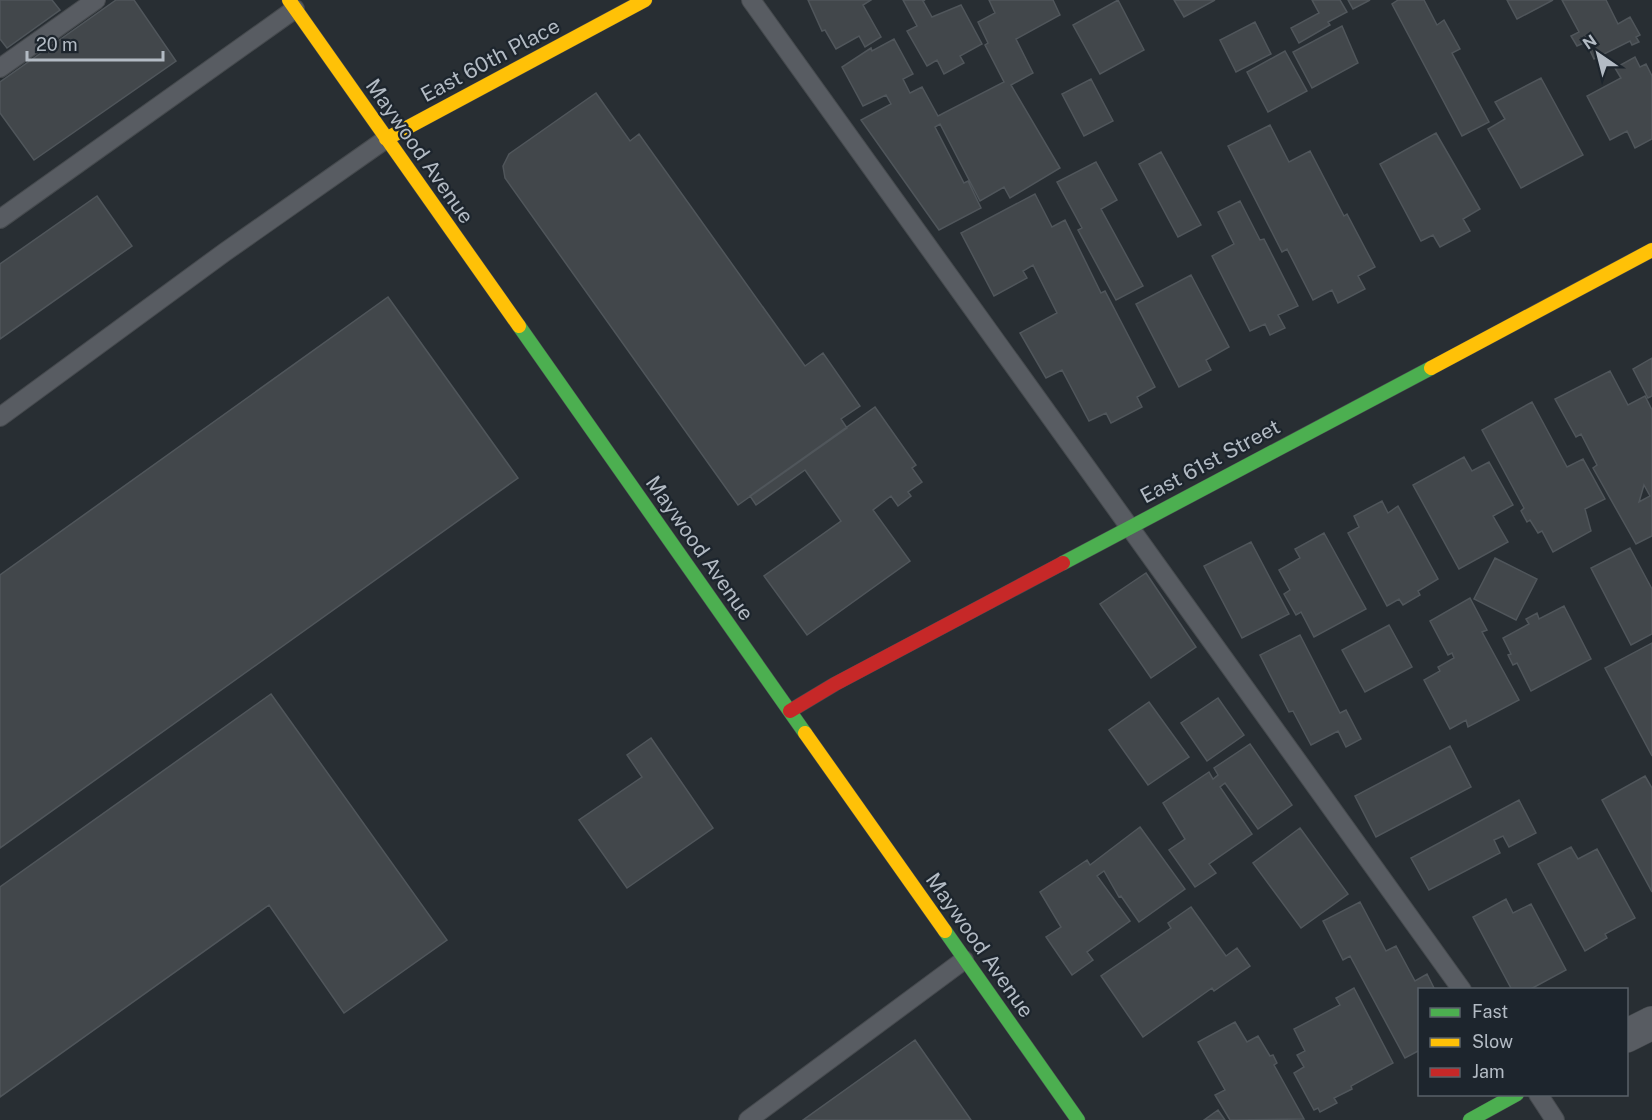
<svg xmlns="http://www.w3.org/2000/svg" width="1652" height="1120" viewBox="0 0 1652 1120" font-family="'Public Sans',sans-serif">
<rect width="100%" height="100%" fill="#282e33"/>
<path fill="#42474b" stroke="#50565b" stroke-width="1.5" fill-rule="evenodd" d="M0 0H52L60 10 7 48 0 39Z
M116 0H134L176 61 34 160 0 113V82Z
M808 0H871L863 5 881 37 865 47 859 36 836 49 825 30 822 31Z
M903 0H925L923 1 932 17 961 5 982 44 960 56 964 63 944 74 937 60 927 66 907 31 917 26Z
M989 0H1053L1060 15 1016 39 1033 73 1011 85 1060 168 1010 198 1004 187 980 201 940 124 935 127 964 183 968 181 981 208 939 230 861 120 891 104 886 95 863 106 842 67 871 48 872 51 894 39 913 74 903 79 910 93 922 87 938 116 1004 82 985 45 988 43 978 22 995 13Z
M1118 0 1144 50 1100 74 1073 25Z
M1174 0H1215L1184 17Z
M1312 0H1340L1347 12 1328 22 1330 25 1299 43 1291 28 1319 13Z
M1348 0H1370L1353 9Z
M1398 0H1424L1437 25 1444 20 1460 49 1452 53 1489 122 1462 136 1392 4Z
M1507 0H1553L1517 19Z
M1562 0H1606L1618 24 1630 17 1640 35 1636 37 1639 42 1632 45 1630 41 1594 59 1586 42 1577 46 1571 36 1579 32Z
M1255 22 1271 54 1236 72 1220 40Z
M1342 26 1358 63 1312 88 1293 52Z
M1285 51 1307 91 1268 112 1247 72Z
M1635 57 1640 67 1646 64 1652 76V139L1635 148 1627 131 1610 140 1587 96 1621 78 1615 68Z
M1541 78 1583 155 1521 188 1488 129 1505 119 1495 102Z
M1091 79 1113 121 1084 136 1062 94Z
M596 93 630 141 639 134 805 366 823 353 860 406 841 419 847 428 738 505 505 178 503 166 509 154Z
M1270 125 1289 162 1310 151 1344 216 1347 214 1375 267 1358 276 1365 289 1338 303 1332 290 1313 300 1287 249 1282 252 1228 146Z
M1436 133 1480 209 1463 219 1470 231 1440 247 1433 235 1421 241 1380 164Z
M1161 152 1201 225 1178 237 1139 164Z
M1096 162 1117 200 1101 209 1143 286 1116 300 1078 230 1082 228 1057 182Z
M1035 194 1052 227 1065 220 1101 293 1105 291 1155 387 1137 397 1142 407 1111 423 1106 413 1089 421 1062 370 1046 378 1020 333 1057 313 1033 265 1023 271 1027 278 994 296 961 233Z
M97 196 132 246 0 339V264Z
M1240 201 1260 240 1264 239 1298 306 1278 315 1285 328 1270 335 1265 324 1250 331 1212 256 1234 244 1218 212Z
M1191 275 1229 347 1206 360 1211 370 1179 387 1136 304Z
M388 297 518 478 0 848V575Z
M1652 358V396L1648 398 1633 369Z
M1610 371 1628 405 1645 396 1652 410V536L1636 544 1593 468 1597 465 1581 434 1576 437 1555 399ZM1644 485 1650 496 1639 502Z
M1532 402 1567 467 1583 459 1605 499 1585 509 1591 531 1553 552 1542 531 1538 533 1530 520 1527 522 1521 511 1524 508 1482 430Z
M875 407 916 465 912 468 922 482 908 492 911 496 898 506 891 496 873 510 910 561 807 635 764 576 841 521 805 470 756 505 750 496Z
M1464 457 1472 471 1489 462 1513 505 1493 516 1508 542 1459 569 1413 485Z
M1382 501 1388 513 1398 506 1438 579 1418 591 1420 595 1403 605 1399 599 1387 606 1348 533 1359 527 1354 516Z
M1324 533 1366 609 1314 637 1301 612 1296 615 1284 594 1290 590 1279 570 1300 558 1295 549Z
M1251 542 1289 614 1242 638 1204 566Z
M1630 548 1652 589V634L1631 645 1591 568Z
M1495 558 1537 579 1516 620 1474 599Z
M1146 573 1196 647 1151 678 1100 604Z
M1470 598 1487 630 1482 632 1519 700 1468 727 1466 720 1450 729 1424 680 1440 671 1438 667 1454 658 1452 653 1448 655 1430 621Z
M1564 606 1591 659 1531 691 1517 663 1513 665 1508 655 1511 654 1503 638 1529 624 1526 619 1537 613 1539 619Z
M1389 625 1412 667 1365 692 1342 650Z
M1300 635 1340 713 1346 710 1361 739 1346 747 1338 731 1311 745 1293 711 1289 712 1260 655Z
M1652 643V756L1605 668Z
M271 694 447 940 344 1013 269 905 0 1097V887Z
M1218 698 1244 735 1207 761 1181 723Z
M1149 702 1189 757 1148 785 1109 730Z
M651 738 713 828 627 888 579 820 642 777 627 755Z
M1250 744 1292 805 1258 829 1225 783 1220 787 1252 834 1209 864 1216 873 1195 887 1169 850 1185 839 1163 803 1209 772 1213 779 1218 775 1214 768Z
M1450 746 1471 787 1376 837 1355 796Z
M1645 776 1652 788V892L1602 800Z
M1519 800 1536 833 1509 847 1503 836 1494 840 1500 853 1429 890 1411 858Z
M1140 827 1185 889 1139 922 1121 896 1119 897 1104 871 1097 876 1130 921 1087 952 1093 960 1072 975 1046 937 1061 927 1040 892 1087 860 1090 865Z
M1300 828 1348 894 1301 928 1253 863Z
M1571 847 1578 859 1597 849 1635 918 1605 934 1607 938 1585 951 1538 864Z
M1506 899 1513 913 1531 904 1566 970 1529 990H1512L1473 917Z
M1360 902 1386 951 1396 946 1415 981 1427 974 1435 990H1420V1050L1405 1058 1350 956 1343 960 1323 921Z
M1191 907 1226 956 1237 948 1250 966 1214 991 1212 988 1143 1037 1101 976 1171 928 1168 923Z
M1354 988 1393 1063 1351 1086 1352 1089 1334 1098 1337 1103 1320 1112 1318 1108 1314 1110 1294 1073 1304 1067 1297 1055 1305 1051 1294 1029 1340 1005 1336 998Z
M1235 1022 1247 1042 1258 1036 1270 1056 1273 1055 1277 1063 1274 1065 1304 1119 1230 1120 1215 1095 1225 1090 1198 1042Z
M915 1040 971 1120H803Z
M1218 1110 1225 1120H1204Z"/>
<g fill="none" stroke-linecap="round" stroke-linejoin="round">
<defs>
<path id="lane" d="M751 0 1462 990
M0 68 96 0
M0 219 295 9
M0 417 225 252 386 139
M1538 1094 1555 1120
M748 1120 964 960"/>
<path id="street" d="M1626 1036 1652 1023"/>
<path id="fast" d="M519 326 805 733
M1063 563 1431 368
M945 931 1078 1120
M1470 1120 1517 1094"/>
<path id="slow" d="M289 0 519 326
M386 139 645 0
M1431 368 1652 250
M805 733 945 931"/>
<path id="jam" d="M790 711 835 684 1063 563"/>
</defs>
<use href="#lane" stroke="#464a4e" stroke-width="20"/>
<use href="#street" stroke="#464a4e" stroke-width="34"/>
<use href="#fast" stroke="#464a4e" stroke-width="15"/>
<use href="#slow" stroke="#464a4e" stroke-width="15"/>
<use href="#jam" stroke="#464a4e" stroke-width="15"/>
<use href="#lane" stroke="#585c62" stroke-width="18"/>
<use href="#street" stroke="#585c62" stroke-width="33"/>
<use href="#fast" stroke="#4caf50" stroke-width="14"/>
<use href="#slow" stroke="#ffc107" stroke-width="14"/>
<use href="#jam" stroke="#c62828" stroke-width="14"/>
</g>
<g text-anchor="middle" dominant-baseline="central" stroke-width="4.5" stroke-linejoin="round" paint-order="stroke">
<g font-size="21" fill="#b3bbc4" stroke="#1d252d">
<text transform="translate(490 60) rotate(-28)">East 60th Place</text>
<text transform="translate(420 151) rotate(55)">Maywood Avenue</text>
<text transform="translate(1210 461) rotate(-28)">East 61st Street</text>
<text transform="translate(700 548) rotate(55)">Maywood Avenue</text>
<text transform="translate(980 945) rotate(55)">Maywood Avenue</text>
</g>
</g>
<rect x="1418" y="988" width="210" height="108" fill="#1d252d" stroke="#596169" stroke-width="1.5"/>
<rect x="1430" y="1008" width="30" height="9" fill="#4caf50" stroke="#596169" stroke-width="1.5"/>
<text x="1472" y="1018" font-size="18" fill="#b3bbc4">Fast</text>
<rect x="1430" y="1038" width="30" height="9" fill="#ffc107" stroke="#596169" stroke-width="1.5"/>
<text x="1472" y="1048" font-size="18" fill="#b3bbc4">Slow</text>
<rect x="1430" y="1068" width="30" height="9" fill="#c62828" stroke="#596169" stroke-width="1.5"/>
<text x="1472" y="1078" font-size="18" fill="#b3bbc4">Jam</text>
<g transform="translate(1598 54) rotate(325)" stroke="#1d252d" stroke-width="4.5" paint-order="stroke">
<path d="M0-4.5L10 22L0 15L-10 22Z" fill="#b3bbc4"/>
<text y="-9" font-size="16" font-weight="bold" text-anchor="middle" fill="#b3bbc4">N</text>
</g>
<path d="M27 51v9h136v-9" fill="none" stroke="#b3bbc4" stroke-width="3"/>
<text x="36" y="51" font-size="18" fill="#b3bbc4" stroke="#1d252d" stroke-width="4.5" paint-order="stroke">20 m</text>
</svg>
